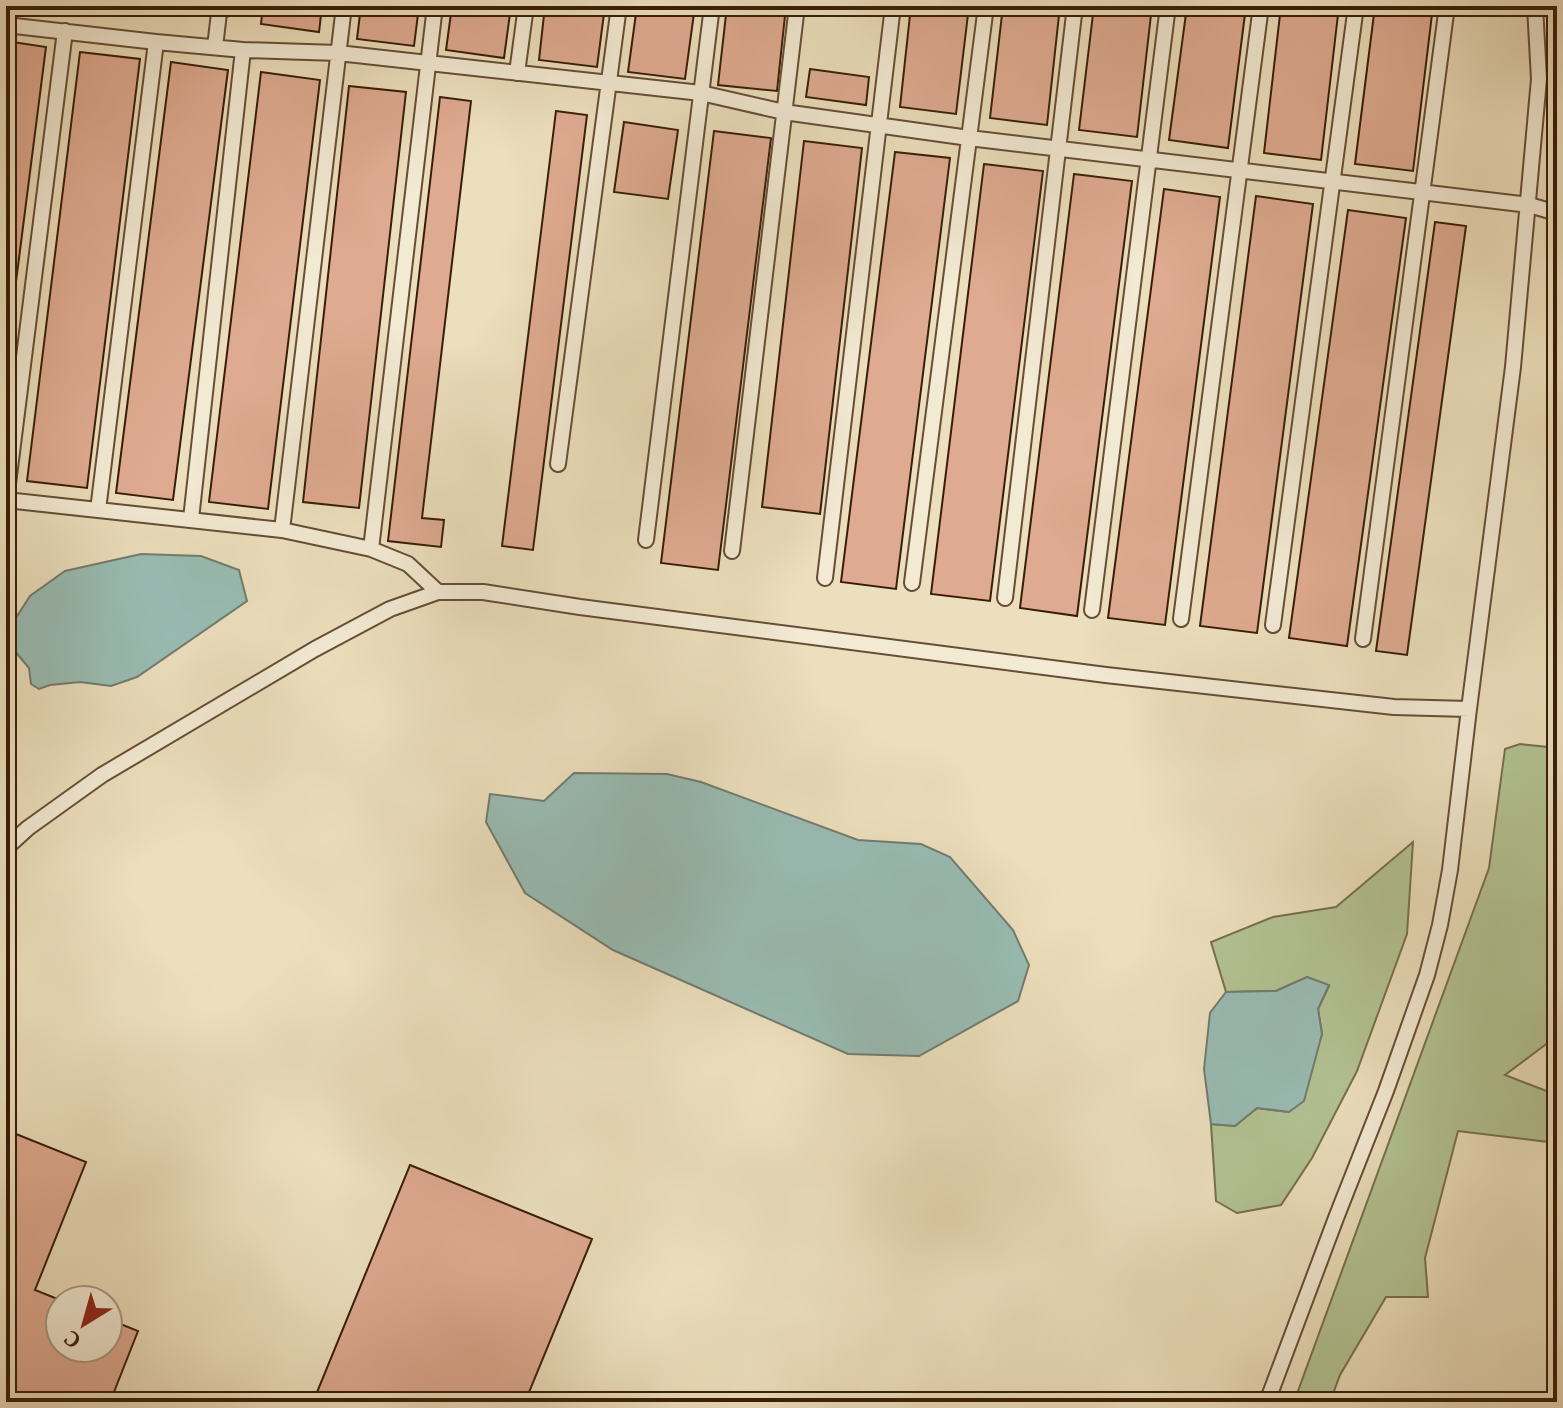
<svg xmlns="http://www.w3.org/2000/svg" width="1563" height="1408" viewBox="0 0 1563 1408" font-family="Vollkorn,serif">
<rect width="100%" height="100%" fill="#ecdfbd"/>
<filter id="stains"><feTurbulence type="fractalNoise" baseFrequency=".0025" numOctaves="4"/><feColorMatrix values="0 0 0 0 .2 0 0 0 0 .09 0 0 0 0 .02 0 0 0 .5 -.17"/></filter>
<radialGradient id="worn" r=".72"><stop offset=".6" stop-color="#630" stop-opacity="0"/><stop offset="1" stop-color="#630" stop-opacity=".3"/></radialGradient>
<path fill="#b3c394" stroke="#76704e" stroke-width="2" d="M1520 744 1557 748V1036L1505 1075 1557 1095V1143L1458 1131 1425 1258 1428 1297H1386L1340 1375 1330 1402H1294L1489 868 1505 749Z
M1413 842 1407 934 1357 1071 1312 1158 1281 1205 1237 1213 1216 1201 1211 1124 1235 1126 1257 1108 1289 1112 1322 1034 1318 1009 1329 986 1307 977 1276 991 1226 992 1211 942 1273 917 1336 907Z"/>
<path fill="#99bcb4" stroke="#727c6f" stroke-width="2" d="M141 554 201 556 239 570 247 601 137 677 111 686 80 682 50 685 39 689 31 684 29 668 14 650 12 624 30 596 65 571Z
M574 773 667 774 701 782 858 840 921 844 950 857 1013 930 1029 965 1018 1001 919 1056 848 1054 613 950 525 893 486 822 490 794 544 801Z
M1307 977 1329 985 1318 1009 1322 1034 1304 1101 1289 1112 1257 1108 1235 1126 1211 1124 1204 1069 1210 1013 1226 992 1276 991Z"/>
<path fill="#deaa91" stroke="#381d08" stroke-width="2" d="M263 6H322L319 32 261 24Z
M361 6H419L414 46 357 39Z
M452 6H511L504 58 446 50Z
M545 6H605L597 67 539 60Z
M637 6H695L685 79 628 72Z
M727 6H786L777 91 718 85Z
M911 6H969L956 114 900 107Z
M1003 6H1060L1047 125 990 118Z
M1094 6H1152L1137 137 1079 130Z
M1187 6H1246L1228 148 1169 140Z
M1281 6H1339L1321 160 1264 153Z
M1375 6H1433L1413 171 1355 164Z
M6 41 46 47 6 360Z
M80 52 140 59 87 488 27 481Z
M171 62 228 70 173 500 116 493Z
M810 69 869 77 866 105 806 97Z
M261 72 320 80 268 509 209 502Z
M349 86 406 92 359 508 303 502Z
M440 97 471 101 422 518 444 520 441 547 388 541Z
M556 111 587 115 533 550 502 546Z
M624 122 678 130 668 199 614 192Z
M714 131 771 138 718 570 661 563Z
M804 141 862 148 820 514 762 507Z
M895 152 950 158 896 589 841 582Z
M984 164 1043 171 990 601 931 594Z
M1074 174 1132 181 1077 616 1020 608Z
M1164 189 1220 197 1165 625 1108 618Z
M1256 196 1313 204 1257 633 1200 626Z
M1348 210 1406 218 1347 646 1289 638Z
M1435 222 1466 226 1407 655 1376 651Z
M6 1130 86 1162 35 1290 60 1300V1348H108V1319L138 1331 110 1402H6Z
M410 1165 592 1239 525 1402H313Z"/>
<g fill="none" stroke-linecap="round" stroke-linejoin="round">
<defs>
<path id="lane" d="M6 25 156 42 243 50 338 53 701 93 784 112 969 138 1529 205 1557 213
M65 31 6 500 282 530 371 549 408 564 438 592
M215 47 219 13 229 6
M517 73 526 6
M558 464 619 6
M98 510 156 42
M191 519 243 50
M282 530 344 6
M646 540 712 6
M371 549 435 6
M732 551 797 6
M825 578 893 6
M912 583 986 6
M1005 598 1075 6
M1092 610 1168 6
M1181 619 1261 6
M1273 625 1356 6
M1363 639 1447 6
M6 848 28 828 102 775 315 649 390 609 438 592H483L580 607 1106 675 1394 707 1469 709
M1267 1402 1336 1218 1386 1091 1427 975 1440 925 1450 870 1469 709 1513 367 1539 79 1535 6"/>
</defs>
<use href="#lane" stroke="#654e35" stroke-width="18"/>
<use href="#lane" stroke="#f3ead4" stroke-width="14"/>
</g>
<rect width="1563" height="1408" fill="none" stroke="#ecdfbd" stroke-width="32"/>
<rect x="8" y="8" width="1547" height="1392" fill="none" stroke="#381d08" stroke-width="4"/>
<rect x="16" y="16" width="1531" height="1376" fill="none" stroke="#381d08" stroke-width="2"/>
<g transform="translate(84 1324) rotate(217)"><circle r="38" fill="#f3ead4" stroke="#a89882" stroke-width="2"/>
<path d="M0-6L14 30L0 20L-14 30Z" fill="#8f2418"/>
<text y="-12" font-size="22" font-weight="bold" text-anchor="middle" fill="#381d08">С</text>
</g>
<rect width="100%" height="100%" filter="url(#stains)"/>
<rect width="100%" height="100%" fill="url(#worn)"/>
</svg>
